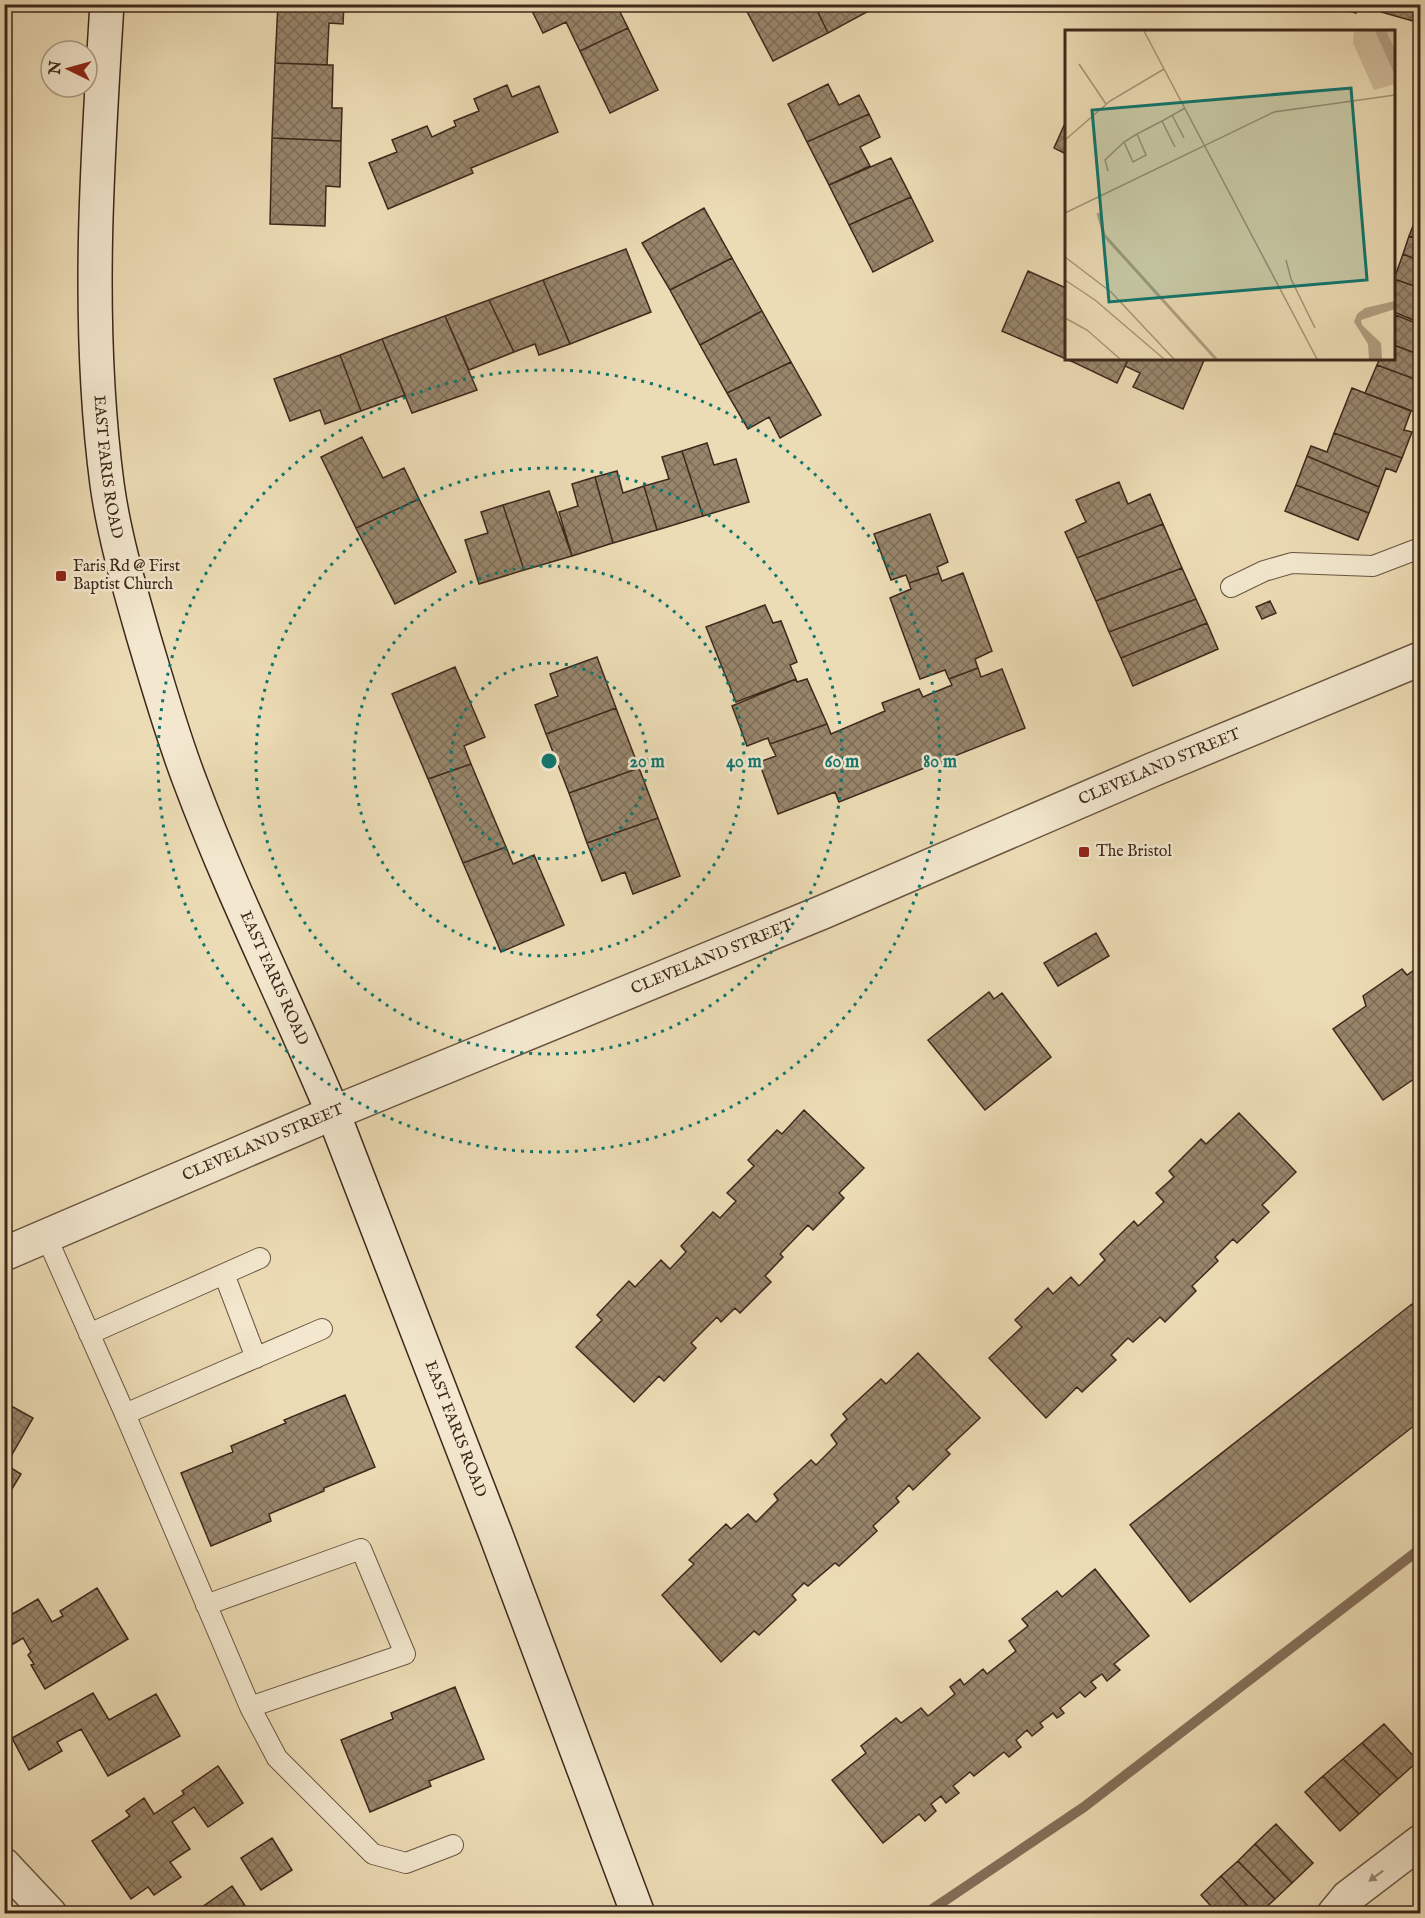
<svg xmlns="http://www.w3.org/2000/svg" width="1425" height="1918" viewBox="0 0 1425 1918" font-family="'IM FELL English',serif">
<defs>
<pattern id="building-cross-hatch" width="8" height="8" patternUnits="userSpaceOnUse" patternTransform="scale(1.5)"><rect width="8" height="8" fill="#98866c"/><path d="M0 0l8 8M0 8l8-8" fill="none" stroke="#7d6e58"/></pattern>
</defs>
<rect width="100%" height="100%" fill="#ecdcb5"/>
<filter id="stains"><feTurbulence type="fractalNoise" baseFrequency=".00333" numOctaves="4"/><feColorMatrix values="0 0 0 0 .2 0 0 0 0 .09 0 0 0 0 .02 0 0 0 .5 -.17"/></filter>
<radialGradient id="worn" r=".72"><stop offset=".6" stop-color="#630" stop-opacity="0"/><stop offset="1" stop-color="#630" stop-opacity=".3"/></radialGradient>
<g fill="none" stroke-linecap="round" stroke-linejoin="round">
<path stroke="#836f59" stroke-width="10" d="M925 1914 1084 1807 1420 1549"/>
</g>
<path fill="url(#building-cross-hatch)" stroke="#3e281c" stroke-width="1.5" d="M278 4H344L343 24 329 23 327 65 275 63Z
M529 4H554L533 13Z
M554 4H616L628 28 580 51 566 22 543 33 533 13Z
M743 4H814L828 33 773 61Z
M814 4H877L878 6 828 33Z
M1324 4H1359L1356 13Z
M1375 4H1420V23L1374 10Z
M628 28 658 90 610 113 580 51Z
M275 63 333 65 332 108H342L341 141 272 138Z
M828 84 839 105 859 95 869 114 807 142 788 104Z
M507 85 512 97 539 86 558 132 471 168 473 173 388 209 369 163 397 152 392 140 427 126 432 137 456 126 454 121 479 111 474 99Z
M869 114 880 137 860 147 870 166 829 185 807 142Z
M1066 121V154L1054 148Z
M272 138 341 141 340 187 326 186 325 226 270 224Z
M891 158 911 197 849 225 829 185Z
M911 197 933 241 873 272 849 225Z
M704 208 732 258 670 290 642 243Z
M1420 208V240L1409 236Z
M1409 236 1420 240V261L1403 254Z
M626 249 651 312 570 344 543 280Z
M1403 254 1420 261V288L1394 279Z
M732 258 762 311 700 345 670 290Z
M1028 271 1066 288V358H1075L1073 362 1002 331Z
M1394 279 1420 288V323L1394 312Z
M543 280 570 344 539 355 535 344 514 352 489 300Z
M489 300 514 352 469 370 445 316Z
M762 311 791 362 727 393 700 345Z
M1396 315 1420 325V355L1394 345V323Z
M445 316 477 390 412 413 382 339Z
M382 339 405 395 361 411 340 355Z
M1394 345 1420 355V381L1377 365 1380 358H1394Z
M340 355 361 411 325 424 320 410 290 421 274 379Z
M1075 358H1129L1117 383 1073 362Z
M1129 358H1205L1183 409 1133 387 1140 373 1125 366Z
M791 362 821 415 780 438 769 417 748 429 727 393Z
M1377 365 1420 381V414L1365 393Z
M1352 388 1411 411 1404 430 1412 432 1402 458 1334 433Z
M1334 433 1402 458 1396 472 1386 468 1379 487 1307 456 1311 446 1327 452Z
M362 437 383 478 404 468 419 499 356 528 321 457Z
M707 443 714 465 736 459 749 502 703 516 682 451Z
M682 451 703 516 657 530 644 486 669 479 662 457Z
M1307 456 1379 487 1369 513 1296 485Z
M617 471 623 493 644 486 657 530 613 543 595 477Z
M595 477 613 543 572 556 559 512 578 506 572 484Z
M1119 482 1128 504 1150 494 1163 524 1077 558 1065 532 1086 522 1076 500Z
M1296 485 1369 513 1358 540 1285 511Z
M549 491 572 556 524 570 503 505Z
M419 499 456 572 395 604 356 528Z
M503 505 524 570 479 584 465 540 488 533 481 512Z
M930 514 948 562 937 567 939 573 909 583 906 575 891 580 874 534Z
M1163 524 1182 568 1096 601 1077 558Z
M1182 568 1196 599 1109 632 1096 601Z
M939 573 942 581 963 573 992 651 975 659 978 668 949 679 945 670 920 679 890 598 911 589 909 583Z
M1196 599 1207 623 1121 658 1109 632Z
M1270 601 1276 613 1262 619 1256 607Z
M765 605 773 623 781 621 797 662 790 665 796 679 736 702 706 627Z
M1207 623 1218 649 1133 686 1121 658Z
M597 657 616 708 546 734 535 705 558 696 550 674Z
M455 667 485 737 464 746 471 764 428 779 392 694Z
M978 668 981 677 1002 669 1025 728 839 802 835 792 778 814 759 762 776 756 770 744 827 724 831 734 885 711 882 703 919 689 923 697 952 685 949 679Z
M796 679 797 682 807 679 827 724 770 744 768 738 747 746 732 706Z
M616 708 639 768 569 793 546 734Z
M471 764 506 847 463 863 428 779Z
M639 768 658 818 587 843 569 793Z
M658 818 680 876 633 894 625 872 602 881 587 843Z
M506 847 513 864 534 855 564 925 501 952 463 863Z
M1096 933 1109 956 1058 986 1044 963Z
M1420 966V1081L1417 1077 1383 1100 1333 1029 1366 1006 1363 996 1402 969 1407 975Z
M989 992 994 999 1002 993 1051 1057 985 1110 928 1040Z
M804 1110 864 1168 839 1193 844 1198 813 1230 808 1225 780 1254 783 1257 765 1276 771 1282 740 1313 735 1308 721 1322 717 1317 691 1343 696 1348 664 1381 659 1376 634 1402 576 1347 602 1320 597 1315 629 1281 635 1287 661 1260 670 1269 686 1252 681 1246 713 1212 720 1218 736 1201 727 1193 754 1166 748 1160 777 1130 782 1134Z
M1239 1113 1296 1172 1262 1205 1269 1212 1237 1243 1233 1239 1215 1257 1218 1261 1192 1286 1196 1291 1165 1322 1160 1317 1133 1342 1128 1338 1111 1355 1116 1360 1082 1392 1077 1387 1046 1418 989 1358 1022 1327 1015 1320 1048 1288 1053 1294 1071 1277 1079 1286 1105 1260 1100 1254 1134 1221 1138 1226 1164 1202 1156 1193 1174 1177 1169 1171 1201 1139 1206 1144Z
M1412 1304 1420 1315V1421L1190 1602 1130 1525Z
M918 1353 980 1418 946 1450 950 1454 913 1490 909 1485 896 1498 899 1502 873 1526 877 1531 839 1566 835 1563 808 1586 804 1583 792 1595 796 1600 759 1635 754 1631 721 1662 662 1595 694 1564 689 1560 726 1524 731 1529 748 1514 756 1522 778 1500 774 1494 811 1460 816 1465 837 1444 831 1435 847 1419 843 1414 881 1379 886 1384Z
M345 1395 375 1467 324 1488V1491L269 1514 271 1521 211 1546 181 1473 233 1452 231 1446 286 1423 284 1420Z
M4 1402 33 1418 6 1465 21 1474 4 1502Z
M1095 1569 1149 1636 1114 1664 1120 1670 1107 1681 1102 1674 1091 1682 1096 1688 1085 1697 1080 1692 1060 1708 1064 1713 1057 1718 1053 1713 1040 1723 1043 1727 1032 1736 1027 1730 1016 1740 1021 1747 1009 1757 1004 1752 974 1776 970 1772 953 1786 959 1793 946 1803 941 1796 931 1804 936 1811 925 1821 919 1814 883 1843 832 1780 866 1753 861 1746 896 1718 901 1723 921 1708 928 1716 955 1694 950 1687 960 1679 964 1685 983 1669 987 1674 1016 1651 1009 1641 1028 1626 1022 1619 1057 1591 1062 1597Z
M97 1588 128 1639 45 1689 31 1665 34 1664 28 1655 31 1652 23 1638 8 1647 10 1650 4 1654V1619L38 1599 52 1622 63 1616 60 1611Z
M455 1687 484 1759 429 1781 431 1786 370 1812 341 1740 393 1719 391 1713Z
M93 1693 109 1720 156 1694 180 1736 108 1776 81 1729 57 1742 62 1751 29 1770 12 1738Z
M1384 1724 1418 1761 1398 1779 1362 1743Z
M1362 1743 1398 1779 1380 1795 1343 1759Z
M1343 1759 1380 1795 1359 1814 1323 1776Z
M218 1766 243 1803 208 1827 194 1807 172 1822 190 1849 170 1862 181 1877 154 1895 148 1887 131 1899 92 1841 130 1816 126 1811 144 1798 154 1814 184 1794 182 1791Z
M1323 1776 1359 1814 1340 1831 1305 1792Z
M1276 1824 1313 1863 1292 1883 1255 1844Z
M272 1838 292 1870 261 1890 241 1858Z
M1255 1844 1292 1883 1275 1899 1238 1861Z
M1238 1861 1275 1899 1259 1914H1255L1221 1876Z
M1221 1876 1255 1914H1218L1201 1895Z
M232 1886 246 1907 237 1914H192Z"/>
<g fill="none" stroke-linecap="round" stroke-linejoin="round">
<defs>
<path id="service" d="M1231 587 1264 571 1292 563 1373 566 1420 548
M46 1236 125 1414 322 1329
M224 1274 256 1358
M89 1334 260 1258
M125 1414 250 1707 405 1654 361 1549 206 1605
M250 1707 277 1758 373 1854 406 1863 453 1845"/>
<path id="minor" d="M4 1865 50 1914
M1334 1914 1348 1897 1420 1842"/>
<g id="tertiary">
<path id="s1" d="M4 1254 333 1113 823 912 1152 770 1420 659"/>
</g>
<g id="secondary">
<path id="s2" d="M107 4C97 164 86 324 107 484 114 535 129 586 143 635 158 685 172 735 191 784 233 896 287 1003 333 1113L496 1535 638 1914"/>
</g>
</defs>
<use href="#service" stroke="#6a5542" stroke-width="22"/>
<use href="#minor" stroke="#6a5542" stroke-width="36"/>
<use href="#tertiary" stroke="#6a5542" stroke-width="36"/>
<use href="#secondary" stroke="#3e281c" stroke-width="36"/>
<use href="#service" stroke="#f3e8cf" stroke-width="20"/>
<use href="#minor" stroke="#f3e8cf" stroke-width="33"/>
<use href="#tertiary" stroke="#f3e8cf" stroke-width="33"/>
<use href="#secondary" stroke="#f3e8cf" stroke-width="33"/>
</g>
<defs><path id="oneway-solid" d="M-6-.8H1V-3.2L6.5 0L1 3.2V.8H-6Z" transform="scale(1.5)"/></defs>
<use fill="#988876" href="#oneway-solid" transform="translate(1376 1876) rotate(143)"/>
<g fill="none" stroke="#0f766e" stroke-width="3" stroke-dasharray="3 6">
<circle cx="549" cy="761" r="98"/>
<circle cx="549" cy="761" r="195"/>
<circle cx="549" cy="761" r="293"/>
<circle cx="549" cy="761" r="391"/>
</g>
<g fill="#8f2418" stroke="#f3e8cf" stroke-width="2">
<rect x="55" y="570" width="12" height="12" rx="3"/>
<rect x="1078" y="846" width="12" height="12" rx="3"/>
</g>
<g text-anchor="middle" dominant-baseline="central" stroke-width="5" stroke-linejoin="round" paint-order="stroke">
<g font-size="16" fill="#3e281c" stroke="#f3e8cf">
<text stroke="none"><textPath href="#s2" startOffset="464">EAST FARIS ROAD</textPath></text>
<text stroke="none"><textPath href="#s1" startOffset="1254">CLEVELAND STREET</textPath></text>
<text stroke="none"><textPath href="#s1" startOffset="768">CLEVELAND STREET</textPath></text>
<text stroke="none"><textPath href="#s2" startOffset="1004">EAST FARIS ROAD</textPath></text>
<text stroke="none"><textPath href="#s1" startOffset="282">CLEVELAND STREET</textPath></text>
<text stroke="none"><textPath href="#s2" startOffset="1490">EAST FARIS ROAD</textPath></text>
</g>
<g font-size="16" fill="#3e281c" stroke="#f3e8cf" text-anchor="start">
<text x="73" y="567">Faris Rd @ First<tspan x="73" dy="18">Baptist Church</tspan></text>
<text x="1096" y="852">The Bristol</text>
</g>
</g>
<g transform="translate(1065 30)">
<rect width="330" height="330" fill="#ecdcb5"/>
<path d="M289 1H330V54L309 60 288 13Z" fill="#cebd9b"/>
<path d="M310 1H321L330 20V45ZM330 271V279L296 290 297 295 316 313 317 329H304L303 314 289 292 292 284 300 278Z" fill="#b19f81"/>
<path fill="none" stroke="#b19f81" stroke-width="3" d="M33 183 39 205 151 329"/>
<path fill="none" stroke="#a69478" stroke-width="1.5" d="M79 1 252 329M14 34 41 74M107 85 119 108M72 104 81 125 68 132 59 112 72 104 97 91M0 110 45 71 99 39M110 117 97 91 120 78M43 141 40 130 59 112M0 183 209 82 330 65M0 227 46 262 109 329M221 230 226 249 250 298M0 250 30 270 99 329M0 288 22 300 55 329"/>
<path fill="#0f766e" fill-opacity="0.15" stroke="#0f766e" stroke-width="3" d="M286 58 302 250 44 272 27 80Z"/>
<rect width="330" height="330" fill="none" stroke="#3e281c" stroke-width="3"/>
</g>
<circle cx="549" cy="761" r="9" fill="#0f766e" stroke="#f3e8cf" stroke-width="3"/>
<g font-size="18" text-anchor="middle" font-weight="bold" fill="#0f766e" stroke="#f3e8cf" stroke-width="5" stroke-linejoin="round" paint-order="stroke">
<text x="647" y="767">20 m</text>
<text x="744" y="767">40 m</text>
<text x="842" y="767">60 m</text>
<text x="940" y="767">80 m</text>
</g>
<rect width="1425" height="1918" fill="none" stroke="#ecdcb5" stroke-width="24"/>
<rect x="6" y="6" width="1413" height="1906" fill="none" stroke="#3e281c" stroke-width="3"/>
<rect x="12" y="12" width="1401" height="1894" fill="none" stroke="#3e281c" stroke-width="1.5"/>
<g transform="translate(69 69) rotate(275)"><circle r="28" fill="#f3e8cf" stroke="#ab9b87" stroke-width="1.5"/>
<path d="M0-4.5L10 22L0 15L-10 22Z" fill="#8f2418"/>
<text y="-9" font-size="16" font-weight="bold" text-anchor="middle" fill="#3e281c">N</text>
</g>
<rect width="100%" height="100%" filter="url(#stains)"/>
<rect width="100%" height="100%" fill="url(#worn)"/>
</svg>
